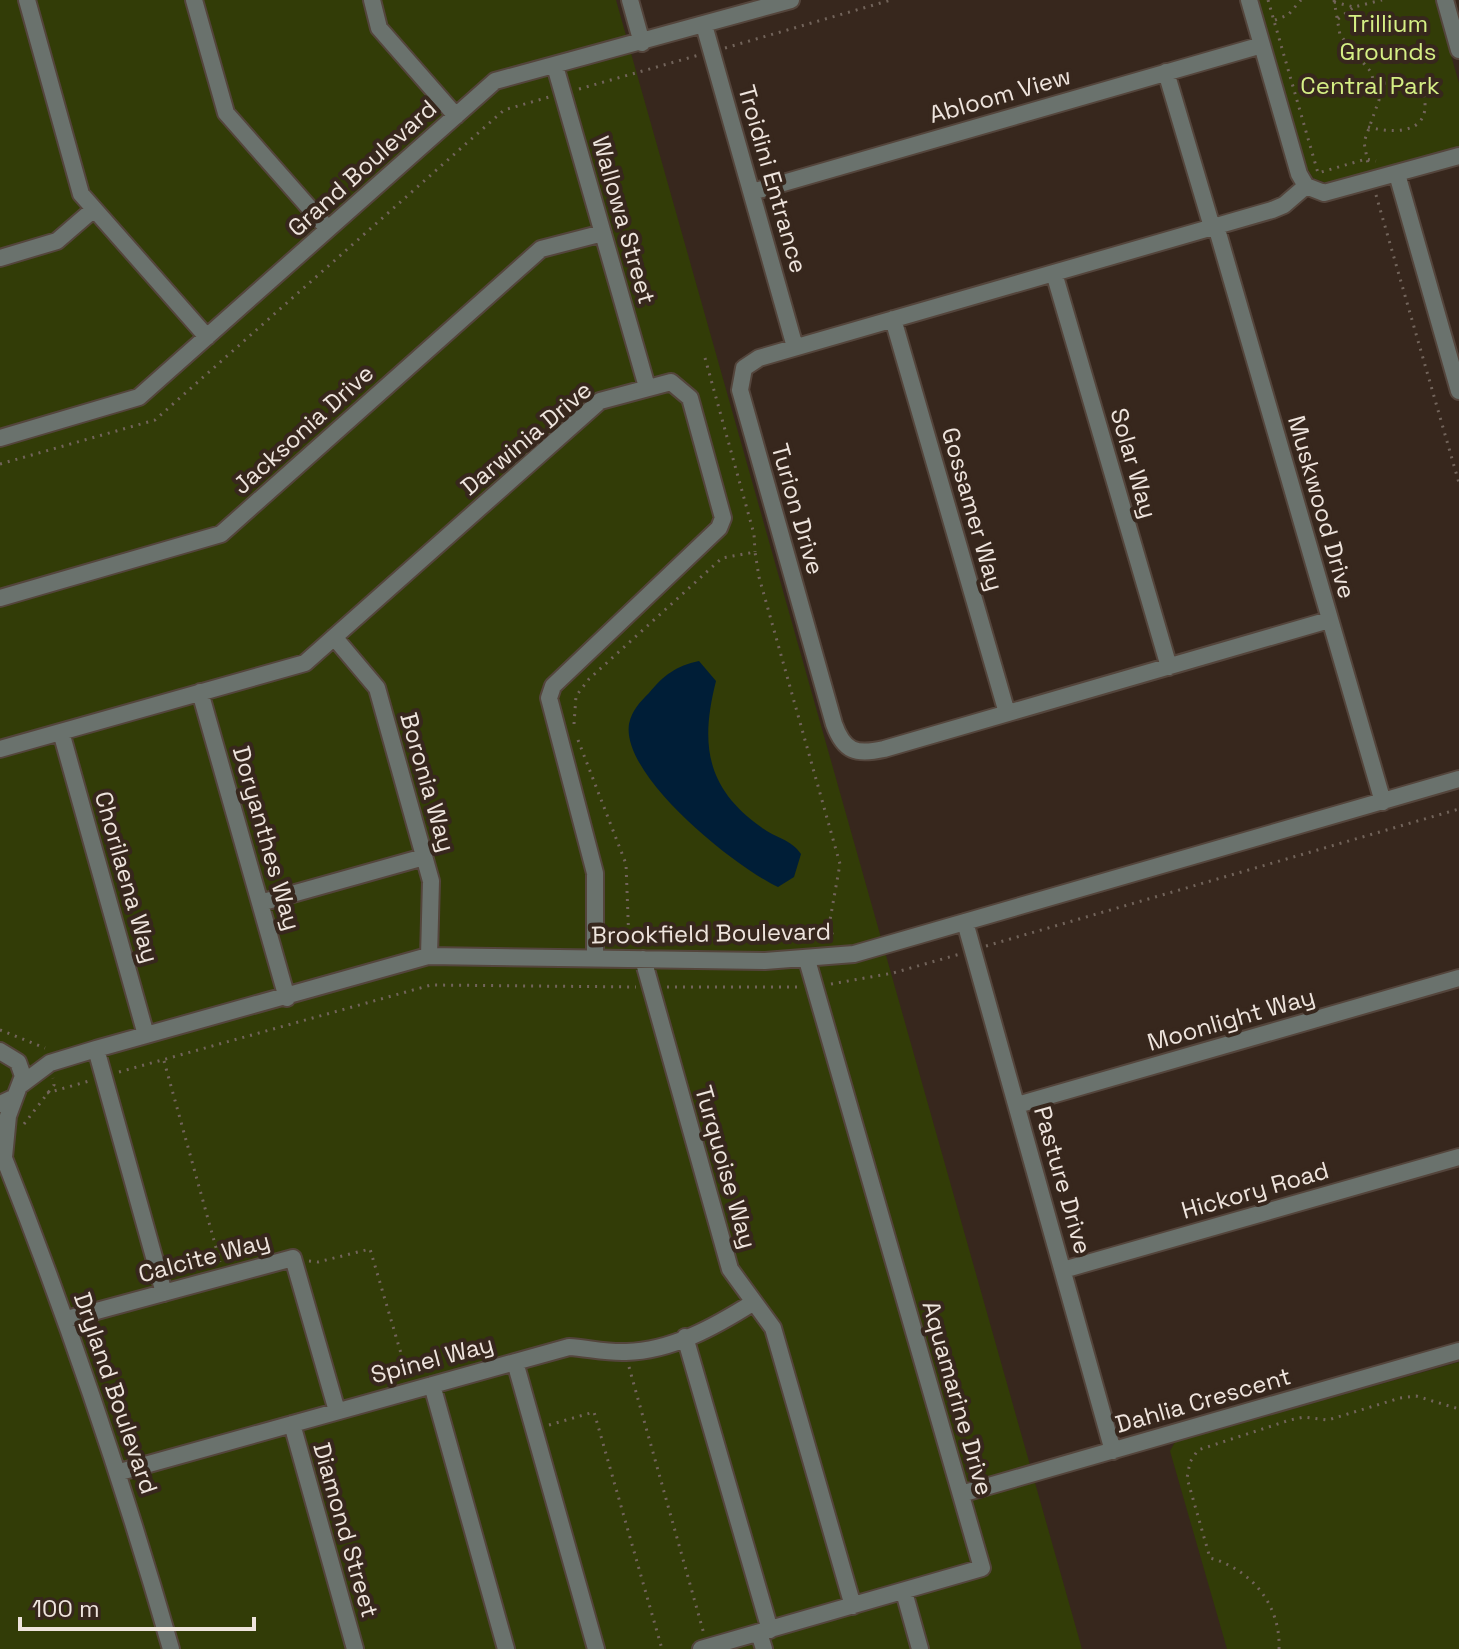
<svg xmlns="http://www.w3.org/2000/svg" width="1459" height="1649" viewBox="0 0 1459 1649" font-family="'Space Grotesk',sans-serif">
<rect width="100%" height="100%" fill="#37271d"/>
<path fill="#323c07" d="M0 0H616L1082 1649H0Z
M1257 0H1435L1459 83V147L1329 184 1313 178 1305 165Z
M1459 1362V1649H1227L1170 1451 1175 1442Z"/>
<path fill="#001e37" d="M699 661 716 681C700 744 706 788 761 827 775 838 791 839 801 854L794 877 778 887C735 867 621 776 629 724 632 710 640 702 649 693 664 675 676 666 699 661Z"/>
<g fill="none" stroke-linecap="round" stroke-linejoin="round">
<defs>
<path id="minor" d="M27 0 81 194 207 337
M194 0 226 113 328 229
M372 0 379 28 456 116
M630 0 642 43
M1249 0 1299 174 1306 186 1324 193 1459 156
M1445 0 1459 50
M704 25 795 347
M555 66 647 387
M1166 72 1212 227
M1397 174 1459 391
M1306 186 1284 205 1272 210 759 358 744 368 740 390 834 724C844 752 856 755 884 749L1329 620
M752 192 1262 45
M1216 226 1383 802
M0 258 57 241 94 209
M1054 273 1169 667
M893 319 1007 713
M0 438 139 397 495 81 791 0
M0 598 221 534 541 249 603 233
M334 637 377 688 431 881 429 956
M200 692 287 998
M61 732 146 1035
M0 749 305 663 600 401 671 382 690 398 723 518 719 528 553 686 549 698 595 873V958
M260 903 424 857
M965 922 1113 1451
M643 959 730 1269 773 1328 853 1606
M96 1049 164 1293
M0 1051 18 1062 23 1076 15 1097 0 1104
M22 1084 50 1063 96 1049 428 956 765 961 854 954 1459 779
M1017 1105 1459 978
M0 1148C66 1313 122 1479 171 1649
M4 1157 8 1116 15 1097
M1063 1270 1459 1157
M67 1319 293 1258 337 1411
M685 1337 770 1630
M515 1362 596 1649
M432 1385 506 1649
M292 1424 355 1649
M120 1472 569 1347C587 1348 607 1353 626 1352 672 1351 716 1326 754 1302
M961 1494 1459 1351
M904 1592 920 1649
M759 1633 764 1649
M701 1649 982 1568 807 960"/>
</defs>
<use href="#minor" stroke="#54453c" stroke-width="20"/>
<path stroke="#72645b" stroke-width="3" stroke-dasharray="2 6" stroke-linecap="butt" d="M1268 0 1318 173 1366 159 1376 161
M1334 0 1340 35 1371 72 1379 100 1364 142 1368 164
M1334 2 1354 7 1382 0
M1338 19 1354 7
M1275 20 1288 15 1301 0
M725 48 891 0
M579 89 699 55
M1368 127C1403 136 1437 130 1421 86L1405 80 1374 85
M1376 195 1459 483
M705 358 754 534 755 552
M0 464 155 420 504 110 549 97
M574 724 576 696 589 679 722 558 755 552 759 577 840 864 830 920 833 939
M578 740 626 864 629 943
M986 946 1459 809
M831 984 893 973 960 954
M667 987H800
M0 1030 45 1048
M164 1061 220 1262
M119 1072 431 985 636 987
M47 1093 89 1081
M24 1124 54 1085 53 1078
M309 1261 318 1262 370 1249 408 1377
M629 1367 704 1634
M549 1425 594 1412 662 1649
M1279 1649C1281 1605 1251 1569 1210 1558L1187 1478 1190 1462 1198 1450 1290 1420 1304 1417 1328 1420 1400 1398 1416 1396 1459 1409"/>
<use href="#minor" stroke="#6a726d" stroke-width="16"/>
</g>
<g text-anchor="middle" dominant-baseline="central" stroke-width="8" stroke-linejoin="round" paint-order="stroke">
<g font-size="24" fill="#d5ef85" stroke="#37271d">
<text x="1388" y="23">Trillium<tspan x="1388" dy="28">Grounds</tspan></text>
<text x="1370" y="85">Central Park</text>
</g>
<g font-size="24" fill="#eee4dd" stroke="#37271d">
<text transform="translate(1000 95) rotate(-16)">Abloom View</text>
<text transform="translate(362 168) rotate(-42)">Grand Boulevard</text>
<text transform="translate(773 179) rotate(74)">Troidini Entrance</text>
<text transform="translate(624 220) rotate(74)">Wallowa Street</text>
<text transform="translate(303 429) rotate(-42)">Jacksonia Drive</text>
<text transform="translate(526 438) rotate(-40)">Darwinia Drive</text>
<text transform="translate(1134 463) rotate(74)">Solar Way</text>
<text transform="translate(1322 507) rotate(74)">Muskwood Drive</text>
<text transform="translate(798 509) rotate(74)">Turion Drive</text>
<text transform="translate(973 509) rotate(74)">Gossamer Way</text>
<text transform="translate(428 782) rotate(74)">Boronia Way</text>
<text transform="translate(267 838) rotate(74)">Doryanthes Way</text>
<text transform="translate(127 877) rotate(74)">Chorilaena Way</text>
<text transform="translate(711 933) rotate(-1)">Brookfield Boulevard</text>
<text transform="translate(1231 1019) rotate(-16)">Moonlight Way</text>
<text transform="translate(726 1167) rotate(74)">Turquoise Way</text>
<text transform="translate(1063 1180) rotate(74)">Pasture Drive</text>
<text transform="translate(1255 1190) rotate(-16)">Hickory Road</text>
<text transform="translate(204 1257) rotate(-15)">Calcite Way</text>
<text transform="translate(432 1359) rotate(-15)">Spinel Way</text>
<text transform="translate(116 1393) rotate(71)">Dryland Boulevard</text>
<text transform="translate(958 1398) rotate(74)">Aquamarine Drive</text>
<text transform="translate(1203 1400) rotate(-16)">Dahlia Crescent</text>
<text transform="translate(346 1530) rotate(74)">Diamond Street</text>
</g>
</g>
<path d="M20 1617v12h234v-12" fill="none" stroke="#eee4dd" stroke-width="4"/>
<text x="32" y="1617" font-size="24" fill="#eee4dd" stroke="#37271d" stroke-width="6" paint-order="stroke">100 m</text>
</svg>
